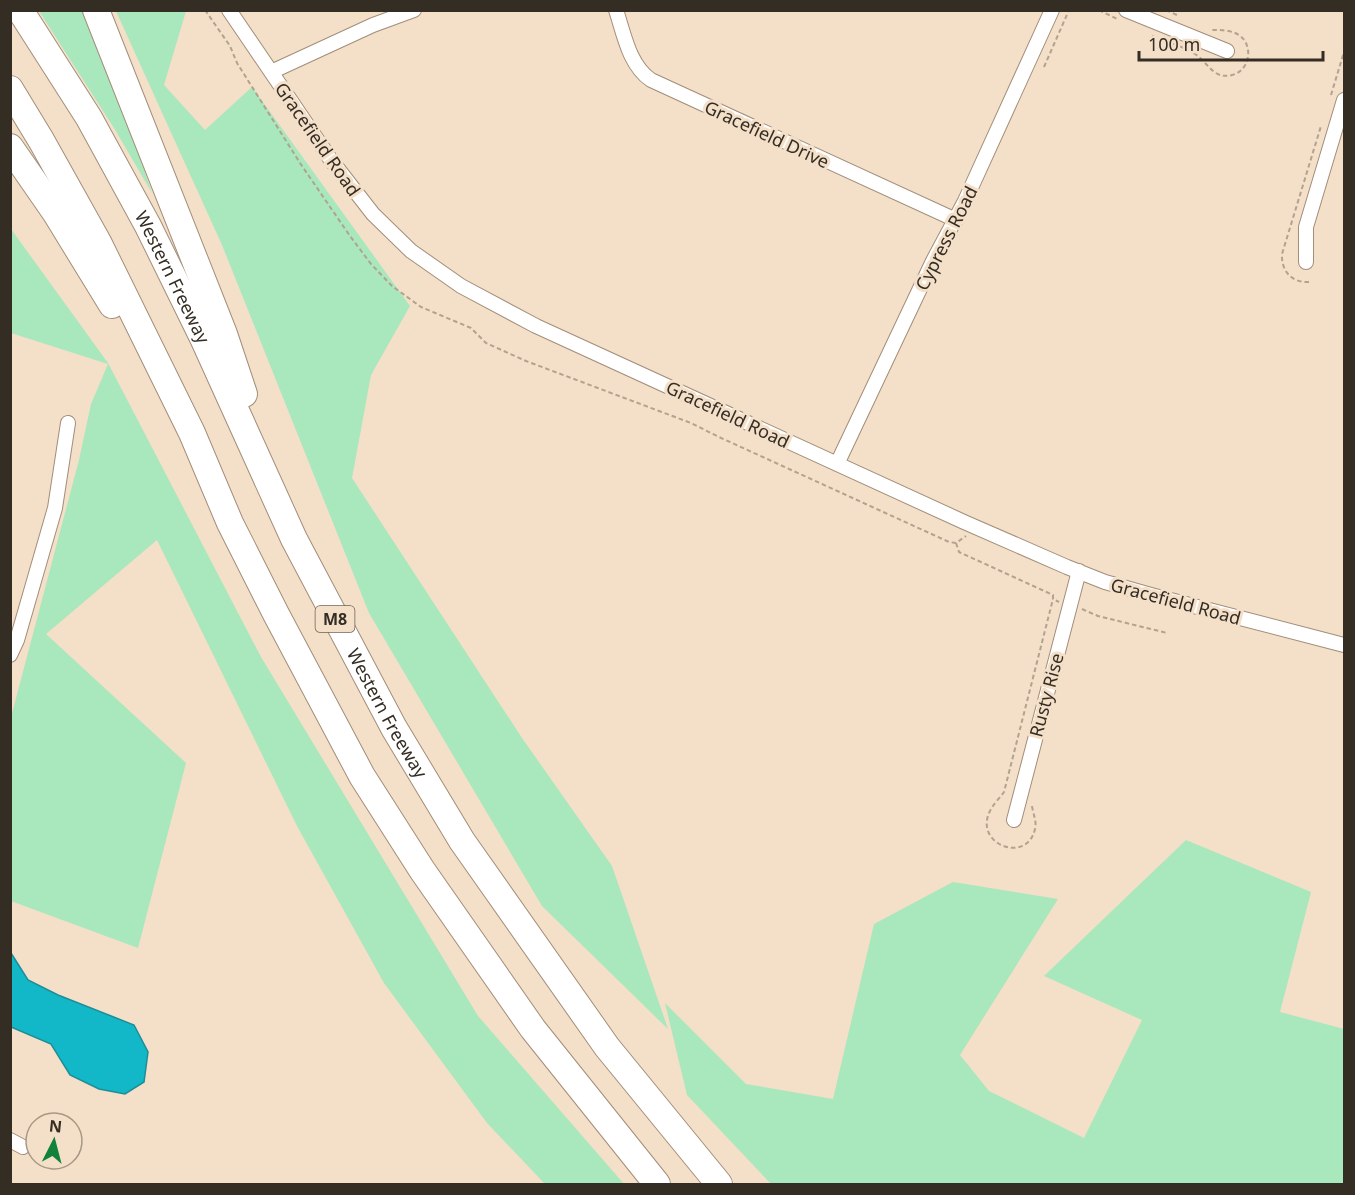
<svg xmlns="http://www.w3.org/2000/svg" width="1355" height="1195" viewBox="0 0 1355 1195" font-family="'Noto Sans',sans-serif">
<rect width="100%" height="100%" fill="#f4dfc8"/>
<path fill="#a9e7bd" d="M39 11H82L102 47 152 193 114 128Z
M116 11H186L164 85 205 130 252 87 410 306 371 375 352 478 522 738 612 866 668 1029 542 906 369 613 222 245Z
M11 229 108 363 261 657 478 1016 624 1184H545L487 1123 384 983 297 826 157 540 46 634 186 763 138 948 11 901V717L79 460 91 404 108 364 11 333Z
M1186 840 1311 892 1280 1012 1344 1029V1184H771L687 1095 665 1003 746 1084 833 1099 874 924 953 882 1058 899 960 1055 989 1091 1084 1138 1142 1020 1044 976Z"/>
<path fill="#12b8c7" stroke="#1c8e96" stroke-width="1.5" d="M11 953 28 980 58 995 134 1025 148 1052 144 1082 125 1094 99 1089 70 1075 51 1044 11 1027Z"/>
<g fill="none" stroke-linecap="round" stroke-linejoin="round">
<defs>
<path id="minor" d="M229 10 331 160 373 214 411 251 461 286 536 326 964 522 1067 567 1105 582 1151 595 1344 645
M616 10C624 34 629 65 651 80L956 220
M1126 10 1227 51
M271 72 373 25 414 10
M1306 262V227L1344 100
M837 464 933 261 965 201 1052 10
M10 655 17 640 55 508 68 423
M1014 820 1079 571
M10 1140 23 1147"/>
<g id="motorway">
<path id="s1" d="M20 10 89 118 148 226 203 338 294 539 394 728 462 841 607 1047 719 1184"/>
<path d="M96 10 224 334 244 394"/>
<path d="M10 89 41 140 98 242 192 433 230 523 276 614 362 776 422 870 533 1029 657 1184"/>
<path d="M10 147 55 212 112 305"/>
</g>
</defs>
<use href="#minor" stroke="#a28e79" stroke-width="16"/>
<use href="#motorway" stroke="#a28e79" stroke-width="28"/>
<path stroke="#b2a290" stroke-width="2" stroke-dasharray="4.5 3" stroke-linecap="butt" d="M205 10 230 46 237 63 300 163 350 236 371 264 392 286 421 307 471 328 486 343 526 361 691 423 719 437 949 542 956 543 966 536
M1099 10 1117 19
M1166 10 1177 15
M1152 36C1166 42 1183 46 1195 54 1208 62 1213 80 1232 75 1250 71 1254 45 1239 35 1231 30 1221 30 1212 30
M1044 67 1069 10
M1331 95 1344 52
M1309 282C1292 283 1281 271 1282 254L1321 126
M956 543 959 552 1053 595V599L1059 602
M1082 609 1098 616 1167 633
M1032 806C1033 814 1037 821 1035 829 1027 865 973 844 990 811 993 804 1000 798 1004 792L1053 599"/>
<use href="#minor" stroke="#fff" stroke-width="14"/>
<use href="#motorway" stroke="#fff" stroke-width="26"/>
</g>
<g text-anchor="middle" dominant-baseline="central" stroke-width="6" stroke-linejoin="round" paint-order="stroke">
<rect fill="#f4dfc8" stroke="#6e6255" stroke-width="1.5" x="315.5" y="606" width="39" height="26" rx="4.5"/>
<g font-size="16" font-weight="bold" fill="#342d24">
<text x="335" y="619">M8</text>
</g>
<g font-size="18" fill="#342d24" stroke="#f4dfc8">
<text transform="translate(767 134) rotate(25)">Gracefield Drive</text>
<text transform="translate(318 139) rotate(55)">Gracefield Road</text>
<text transform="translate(946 238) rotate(-63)">Cypress Road</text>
<text stroke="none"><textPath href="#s1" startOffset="308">Western Freeway</textPath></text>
<text transform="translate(728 414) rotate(25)">Gracefield Road</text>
<text transform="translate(1176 601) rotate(15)">Gracefield Road</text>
<text transform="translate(1046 695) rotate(-75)">Rusty Rise</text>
<text stroke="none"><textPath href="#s1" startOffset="794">Western Freeway</textPath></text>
</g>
</g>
<rect width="1355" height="1195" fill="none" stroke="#342d24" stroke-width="24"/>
<g transform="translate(54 1141) rotate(6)"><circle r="28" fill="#f4dfc8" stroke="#a79886" stroke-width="1.5"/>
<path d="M0-4.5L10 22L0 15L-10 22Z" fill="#118239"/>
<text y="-9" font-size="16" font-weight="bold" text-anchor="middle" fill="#342d24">N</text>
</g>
<path d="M1139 51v9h184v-9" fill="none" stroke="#342d24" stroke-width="3"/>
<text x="1148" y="51" font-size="18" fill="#342d24" stroke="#f4dfc8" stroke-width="4.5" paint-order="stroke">100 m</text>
</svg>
